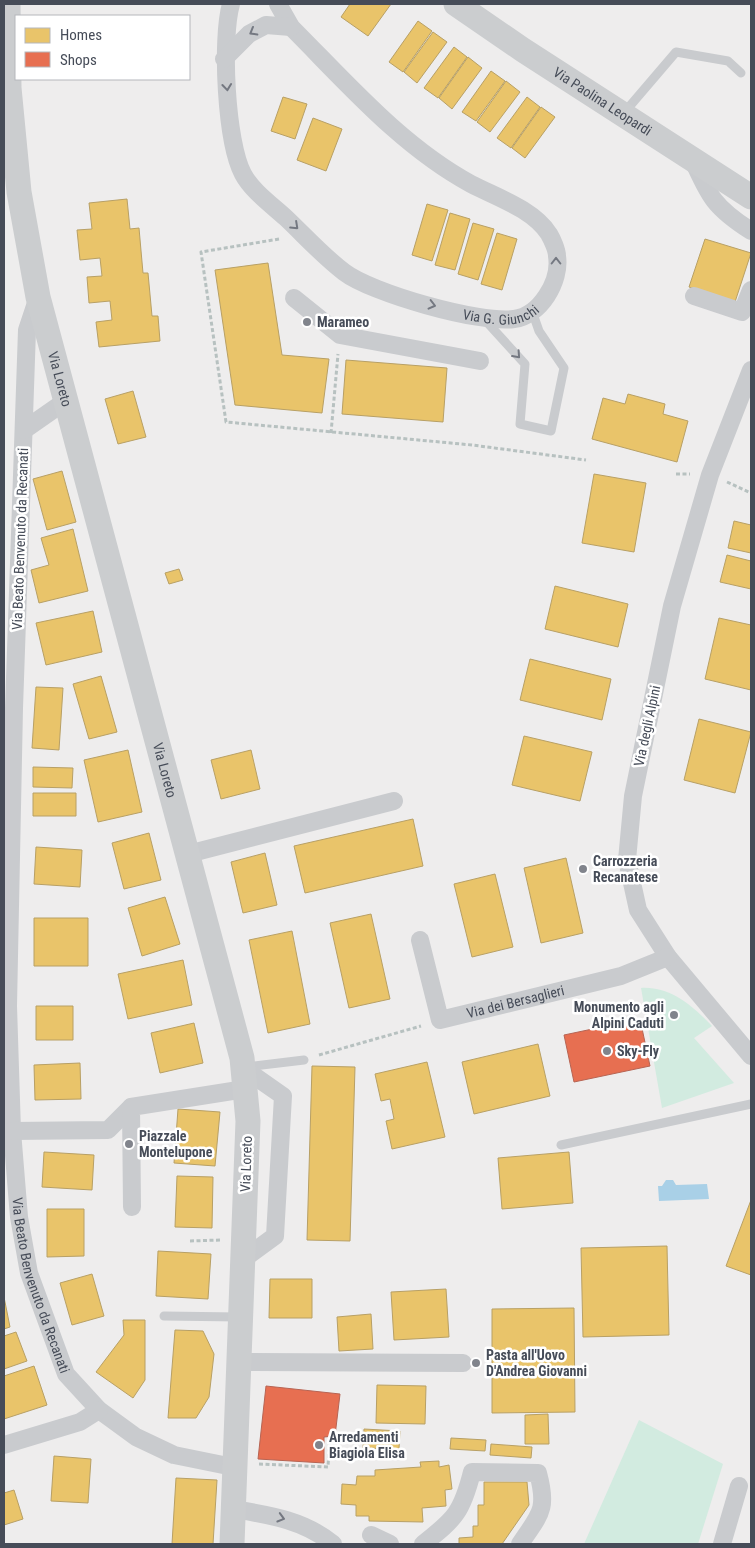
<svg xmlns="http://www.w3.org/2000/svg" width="755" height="1548" viewBox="0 0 755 1548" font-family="'Roboto Condensed',sans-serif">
<rect width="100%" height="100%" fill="#eeeded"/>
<path fill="#d2ebe0" d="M641 988C670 986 693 1006 712 1026L694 1038 734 1083 662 1108Z
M639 1420 723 1464 698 1544H584Z"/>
<path fill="#a9d0e7" d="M666 1180H673L676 1185 707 1184 709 1199 659 1201 658 1186H662Z"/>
<path fill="#e9c46a" stroke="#b8a065" d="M350 4H391L368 36 341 17Z
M418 21 432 31 403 72 389 62Z
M433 32 447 42 417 83 404 72Z
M454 47 467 57 438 98 424 88Z
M468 57 482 68 452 109 439 98Z
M491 71 505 81 476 121 462 112Z
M506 81 520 92 490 132 477 122Z
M283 97 307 104 295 139 271 131Z
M527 97 540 107 511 148 497 138Z
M541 107 555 117 525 158 512 148Z
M313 118 342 129 326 171 297 160Z
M127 199 130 229 139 228 143 273H148L152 316H158L160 341 99 347 96 322 112 320 110 301 89 303 87 277 102 276 100 258 80 260 77 230 92 229 89 203Z
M427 204 448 210 432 261 412 255Z
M450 213 470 219 455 270 435 265Z
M473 223 494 229 478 280 458 274Z
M497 233 517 239 502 290 481 284Z
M705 239 751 253 735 302 689 287Z
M268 263 282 355 329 359 322 413 235 405 215 270Z
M346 360 447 368 443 422 342 414Z
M133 391 146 437 118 444 105 399Z
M628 394 665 404 663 414 688 421 677 462 592 439 603 398 625 404Z
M62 471 76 522 47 530 33 479Z
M594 474 646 483 634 552 582 543Z
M734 521 751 525V553L728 548Z
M73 529 88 591 39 603 31 570 49 565 41 538Z
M727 555 751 561V589L720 582Z
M179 569 183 580 169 584 165 573Z
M555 586 628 604 618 647 545 629Z
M93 611 102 652 46 665 36 623Z
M719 618 751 625V690L705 679Z
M530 659 611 679 602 720 520 700Z
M101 676 117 732 89 739 73 684Z
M36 687 63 688 59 750 32 748Z
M699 719 751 732 735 793 684 780Z
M524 736 592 752 580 801 512 785Z
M128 750 142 812 98 822 84 760Z
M251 750 260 789 221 799 211 760Z
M33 767 73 768 72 788 33 787Z
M33 793H76V816H33Z
M413 819 423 866 305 893 294 846Z
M149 833 161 880 124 889 112 843Z
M36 847 82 850 80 887 34 884Z
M265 853 277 905 243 913 231 862Z
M566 858 583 933 541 943 524 868Z
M495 874 513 947 472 957 454 884Z
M165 897 180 944 142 956 128 908Z
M371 914 390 999 349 1008 330 923Z
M34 918H88V966H34Z
M292 931 310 1024 268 1033 249 940Z
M183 960 192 1005 128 1019 118 974Z
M36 1006H73V1040H36Z
M194 1023 203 1063 160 1073 151 1033Z
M538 1044 550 1096 474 1114 462 1062Z
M427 1062 445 1137 392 1149 386 1121 394 1119 390 1099 381 1101 375 1074Z
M80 1063 81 1099 35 1100 34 1065Z
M312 1066 355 1067 350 1241 307 1240Z
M178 1109 220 1112 215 1166 174 1163Z
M44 1152 94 1155 92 1190 42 1187Z
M569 1152 573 1203 502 1209 498 1158Z
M177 1176 213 1177 212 1228 175 1227Z
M751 1200V1275L726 1266Z
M47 1209H84V1256L47 1257Z
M667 1246 669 1335 583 1337 581 1248Z
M158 1251 211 1254 208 1299 156 1296Z
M92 1274 104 1316 72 1325 60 1283Z
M270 1279H312V1318H269Z
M446 1289 449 1337 394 1340 391 1292Z
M4 1297 10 1327 4 1329Z
M574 1308 575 1412 492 1413V1309Z
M371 1314 373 1349 339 1351 337 1317Z
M123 1320H145V1380L133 1398 96 1372 124 1335Z
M175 1330 203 1331 214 1354 209 1397 196 1418H168Z
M16 1332 27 1361 4 1369V1336Z
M34 1366 47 1405 4 1419V1376Z
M377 1385 426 1386 425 1424 376 1423Z
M548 1414 549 1444H525V1415Z
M364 1429 400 1431 399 1449 363 1448Z
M451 1438 486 1440 485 1451 450 1449Z
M491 1444 532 1447 531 1458 490 1455Z
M54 1456 91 1459 88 1503 51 1501Z
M439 1461V1467L449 1465 452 1489 445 1490 446 1506 422 1508 423 1522 369 1521V1516H356V1505L341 1504 342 1484 356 1485 357 1476H375V1470L421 1467 420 1462Z
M176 1478 217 1480 213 1544H172Z
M484 1482H527L529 1505 502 1544H447H459V1538L473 1537V1526H478V1505H484Z
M14 1490 23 1519 4 1525V1493Z"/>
<path fill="#e76f51" stroke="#b76453" d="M640 1019 650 1066 574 1082 564 1035Z
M266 1386 340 1394 335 1436 324 1437V1463L258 1459Z"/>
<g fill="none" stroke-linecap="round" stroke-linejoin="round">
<path stroke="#b7c1c0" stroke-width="3" stroke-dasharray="4 2.5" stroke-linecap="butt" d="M279 239 201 252 226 422 472 445 586 460
M331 433 338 354
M676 474H690
M727 482 751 493
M319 1055 421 1026
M190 1241 220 1240
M259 1464 328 1467 329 1449"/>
<path stroke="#c9cbce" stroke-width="9" d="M623 114 676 52 728 61 741 73
M484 319 525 364 520 424 551 431 564 368 539 331 532 311
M246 1067 304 1060
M561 1145 751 1104
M164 1316 239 1317"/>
<g stroke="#c9cbce" stroke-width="18">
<path id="s1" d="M231 4C221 39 226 142 243 174 252 191 272 205 286 218 305 236 323 256 344 272 371 293 480 324 514 319 540 316 561 281 557 256 557 250 552 239 549 234 533 209 496 197 471 184 401 146 347 83 291 27L278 4"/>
<path d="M224 59 249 34 266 25 291 27"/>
<path d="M692 158C709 197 715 208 751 231"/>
<path d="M694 296 742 312 751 290"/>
<path id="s2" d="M38 297 27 330 14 708 8 1006 12 1131 19 1217 29 1273 66 1374 99 1410 136 1437 174 1455 233 1467"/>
<path d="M294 298 340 335 480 361"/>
<path d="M751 370 710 475 672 606 633 796 627 860 638 910 668 957 751 1056"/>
<path d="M24 430 67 400"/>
<path d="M188 854 394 801"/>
<path id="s3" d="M420 940 440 1020 621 976 668 957"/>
<path d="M12 1131 108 1130 131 1107"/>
<path d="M132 1207 131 1107 245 1089"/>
<path d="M242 1260 275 1236 283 1096 243 1068"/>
<path d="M238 1362 463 1363"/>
<path d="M4 1445 80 1422 99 1410"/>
<path d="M233 1509C269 1515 304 1520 333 1544"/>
<path d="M371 1535 390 1544"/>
<path d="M423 1544C455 1519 462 1512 472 1472L538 1473C548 1510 540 1514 520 1544"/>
<path d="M722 1544 739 1486"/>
</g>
<g stroke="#cbcdcf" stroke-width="25">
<path id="s4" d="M8 4 9 88 19 192 38 297 242 1058 248 1121 232 1544"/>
<path id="s5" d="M456 4 523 50 751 197"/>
</g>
</g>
<defs><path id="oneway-chevron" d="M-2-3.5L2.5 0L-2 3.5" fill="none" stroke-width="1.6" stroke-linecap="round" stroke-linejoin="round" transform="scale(1.25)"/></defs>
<g stroke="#747881">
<use href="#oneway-chevron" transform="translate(253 32) rotate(150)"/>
<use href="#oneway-chevron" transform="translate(227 87) rotate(84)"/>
<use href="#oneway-chevron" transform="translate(295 226) rotate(43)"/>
<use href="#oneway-chevron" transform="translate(556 261) rotate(-90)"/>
<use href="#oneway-chevron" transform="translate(432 305) rotate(14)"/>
<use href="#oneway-chevron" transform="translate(517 355) rotate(48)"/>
<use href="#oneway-chevron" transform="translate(281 1518) rotate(16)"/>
</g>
<g fill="#81848c" stroke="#fff" stroke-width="2">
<circle cx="307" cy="322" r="5"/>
<circle cx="583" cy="869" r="5"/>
<circle cx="674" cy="1015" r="5"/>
<circle cx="607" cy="1051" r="5"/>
<circle cx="129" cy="1144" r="5"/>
<circle cx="476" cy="1363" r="5"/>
<circle cx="319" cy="1445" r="5"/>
</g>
<g text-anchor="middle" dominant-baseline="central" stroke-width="5" stroke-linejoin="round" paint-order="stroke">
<g font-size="14" fill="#464c58" stroke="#fff">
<text stroke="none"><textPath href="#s5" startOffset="176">Via Paolina Leopardi</textPath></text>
<text stroke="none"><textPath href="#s1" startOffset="479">Via G. Giunchi</textPath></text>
<text stroke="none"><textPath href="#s4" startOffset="380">Via Loreto</textPath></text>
<text transform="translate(20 539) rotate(-88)">Via Beato Benvenuto da Recanati</text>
<text transform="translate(647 726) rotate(-78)">Via degli Alpini</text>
<text stroke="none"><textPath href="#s4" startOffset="785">Via Loreto</textPath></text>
<text stroke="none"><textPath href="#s3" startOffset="160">Via dei Bersaglieri</textPath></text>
<text transform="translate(246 1164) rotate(-88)">Via Loreto</text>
<text stroke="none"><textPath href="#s2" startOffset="994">Via Beato Benvenuto da Recanati</textPath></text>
</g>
<g font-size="14" font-weight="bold" fill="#464c58" stroke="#fff" text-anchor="start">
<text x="317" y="322">Marameo</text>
<text x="593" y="861">Carrozzeria<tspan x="593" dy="16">Recanatese</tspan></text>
<text x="664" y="1007" text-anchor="end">Monumento agli<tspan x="664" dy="16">Alpini Caduti</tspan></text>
<text x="617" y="1051">Sky-Fly</text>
<text x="139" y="1136">Piazzale<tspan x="139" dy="16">Montelupone</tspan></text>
<text x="486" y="1355">Pasta all'Uovo<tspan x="486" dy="16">D'Andrea Giovanni</tspan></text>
<text x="329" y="1437">Arredamenti<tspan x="329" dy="16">Biagiola Elisa</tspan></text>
</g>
</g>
<rect width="755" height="1548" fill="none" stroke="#464c58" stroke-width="10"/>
<rect x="15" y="15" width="175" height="65" fill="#ffffff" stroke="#b5b7bc"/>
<rect x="25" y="28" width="25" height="15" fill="#e9c46a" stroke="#b5b7bc"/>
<text x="60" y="40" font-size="15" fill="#464c58">Homes</text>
<rect x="25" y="52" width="25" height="15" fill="#e76f51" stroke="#b5b7bc"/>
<text x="60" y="65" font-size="15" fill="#464c58">Shops</text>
</svg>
